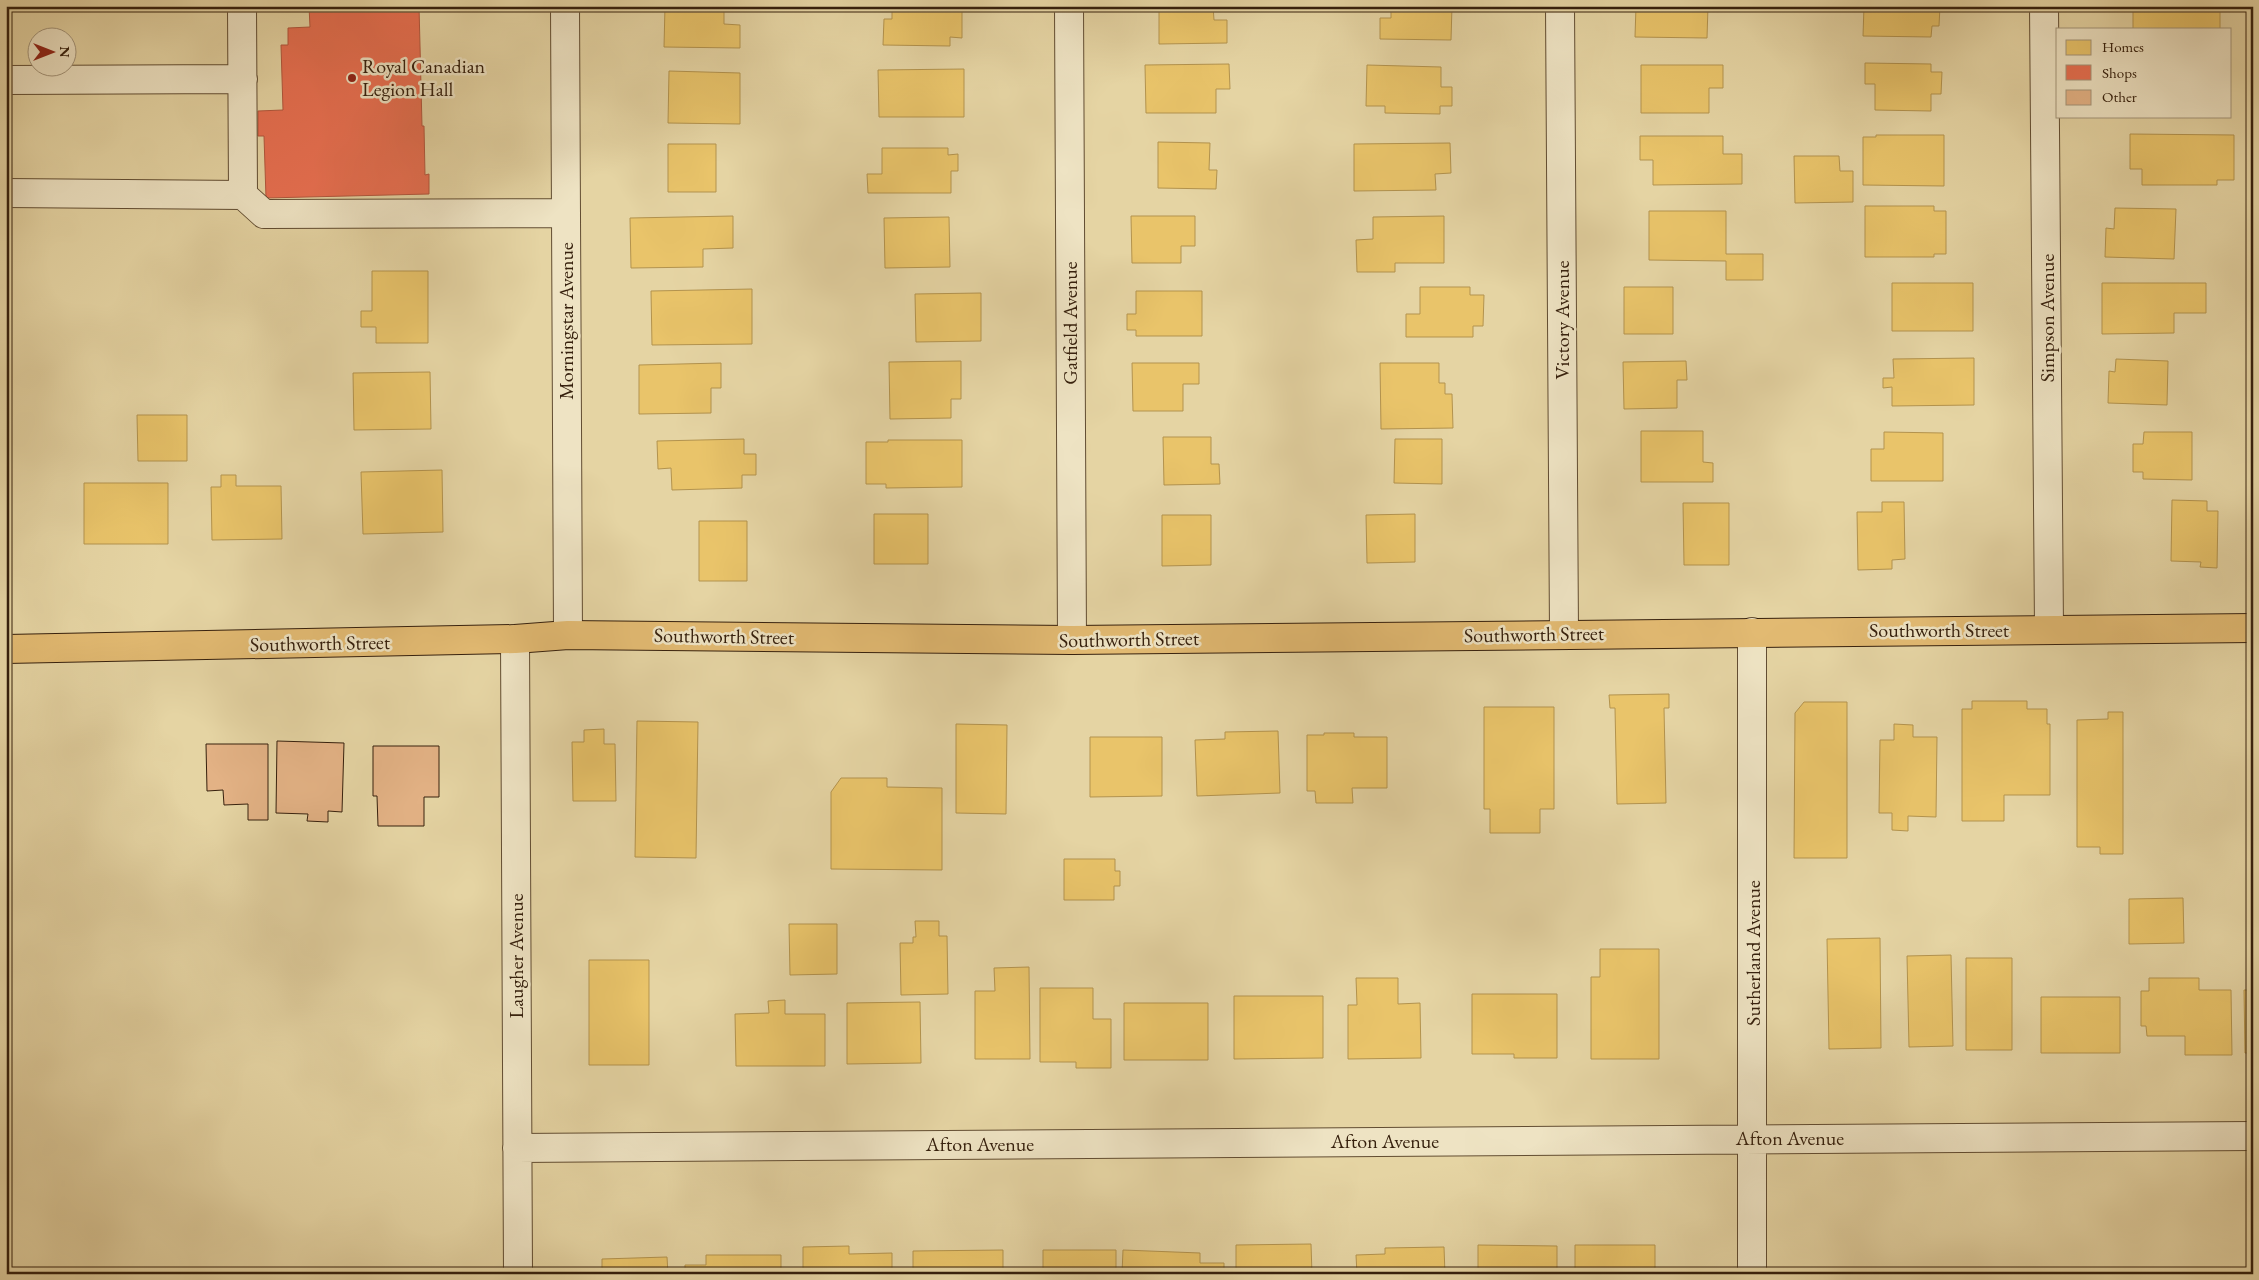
<svg xmlns="http://www.w3.org/2000/svg" width="2259" height="1280" viewBox="0 0 2259 1280" font-family="'EB Garamond',serif">
<rect width="100%" height="100%" fill="#e5d4a3"/>
<filter id="stains"><feTurbulence type="fractalNoise" baseFrequency=".004" numOctaves="4"/><feColorMatrix values="0 0 0 0 .2 0 0 0 0 .09 0 0 0 0 .02 0 0 0 .5 -.17"/></filter>
<radialGradient id="worn" r=".72"><stop offset=".6" stop-color="#630" stop-opacity="0"/><stop offset="1" stop-color="#630" stop-opacity=".3"/></radialGradient>
<path fill="#e9c46a" stroke="#b3934e" d="M665 6H724V24L740 25V48L664 47Z
M892 6H962V38L950 37V46L883 45 884 19H892Z
M1159 6H1213L1214 20H1227V43L1159 44Z
M1391 6H1452L1451 40 1380 39V18H1391Z
M1636 6H1708L1707 38 1635 37Z
M1864 6H1940L1939 26H1932L1931 37 1863 36Z
M2133 6H2198V11H2220V29H2133Z
M1865 63 1931 64V72H1942L1941 94H1931V111L1875 110V84H1865Z
M1229 64 1230 89H1216V113H1146L1145 65Z
M1367 65 1441 67V87H1452V106H1440V114L1385 113V106H1366Z
M1641 65H1723V88H1709V113H1641Z
M964 69V117H879L878 70Z
M669 71 740 73V124L668 123Z
M2130 134 2234 135V180H2217V185H2142V169H2130Z
M1876 135H1944V186L1863 185V137H1876Z
M1640 136H1723V154H1742V184L1653 185V160H1640Z
M1158 142 1210 143 1209 170H1217L1216 189 1158 188Z
M1450 143 1451 173 1435 174 1436 190 1354 191V144Z
M668 144H716V192H668Z
M882 148H948V155L958 154V171H951V193H868L867 174H882Z
M1794 156H1839L1840 171H1853V202L1795 203Z
M1865 206H1934V211H1946V254H1934V257H1865Z
M2115 208 2176 209 2174 259 2105 257 2106 228 2114 229Z
M1649 211H1726V254H1763V280H1726V261L1649 260Z
M733 216V248L703 249V267L631 268 630 218Z
M1131 216H1195V246H1181V263H1132Z
M1444 216V263H1395V272H1357L1356 240 1373 239V217Z
M949 217 950 267 885 268 884 218Z
M372 271H428V343H376V327H361V311H372Z
M1892 283H1973V331H1892Z
M2102 283H2206V313H2174V333L2102 334Z
M1420 287H1470V295H1484L1483 326H1473V337H1406V314H1420Z
M1624 287H1673V334H1624Z
M752 289V344L652 345 651 291Z
M1136 291H1202V336H1136V330H1127V314H1136Z
M981 293V341L916 342 915 294Z
M1974 358V405L1892 406V387L1883 388V378H1894L1893 359Z
M2116 359 2168 361 2167 405 2108 403 2109 371 2115 372Z
M961 361V399H951V418L890 419 889 362Z
M1686 361 1687 380H1677V408L1624 409 1623 362Z
M721 363V388H711V413L639 414V365Z
M1132 363H1199V384H1183V411H1133Z
M1380 363H1439V383H1445V394H1452L1453 428 1381 429Z
M430 372 431 429 354 430 353 373Z
M137 415H187V461H138Z
M1641 431H1703V462L1713 463V482H1641Z
M1884 432 1943 433V481H1871V449H1884Z
M2144 432H2192V480L2143 479V472H2133V444H2143Z
M1163 437H1211V464H1219L1220 484 1164 485Z
M744 439V454H756V475H742V488L672 490 671 468 658 469 657 441Z
M1395 439H1442V484L1394 483Z
M888 440H962V487L886 488V484H866V442H888Z
M442 470 443 532 363 534 361 472Z
M221 475H236V486H281L282 539 212 540 211 487H221Z
M84 483H168V544H84Z
M2172 500 2207 501V511H2218L2217 568 2200 567 2201 562 2171 561Z
M1882 502H1904L1905 559 1892 560V569L1858 570 1857 512H1882Z
M1683 503H1729V565H1684Z
M874 514H928V564H874Z
M1415 514V562L1367 563 1366 515Z
M1162 515H1211V565L1162 566Z
M699 521H747V581H699Z
M1669 694V708H1664L1666 803 1617 804 1615 708H1610L1609 695Z
M1972 701H2027V709H2047V724H2050V795H2004V821H1962V709H1972Z
M1804 702H1847V858H1794L1795 713Z
M1484 707H1554V809H1540V833H1490V809H1484Z
M2108 712H2123V854H2100V847H2077V720L2108 719Z
M637 721 698 722 696 858 635 857Z
M956 724 1007 725 1006 814 956 813Z
M1894 724 1913 725V737H1937L1936 817 1908 816V831L1892 830V813H1879L1880 740H1894Z
M604 729V744H615L616 801H573L572 742H584V730Z
M1278 731 1280 793 1197 796 1195 740 1225 739V732Z
M1324 733H1354V737H1387V788H1352L1353 803H1316L1315 791H1307V735H1324Z
M1090 737H1162V796L1090 797Z
M841 778H887V787L942 788V870L831 869V792Z
M1064 859H1115V871H1120V886H1114V900H1064Z
M2183 898 2184 943 2129 944V899Z
M915 921H939V936H947L948 994 901 995 900 943H913V937H916Z
M789 924H837V974L790 975Z
M1880 938 1881 1048 1829 1049 1827 939Z
M1600 949H1659V1059H1591V977H1600Z
M1951 955 1953 1046 1909 1047 1907 956Z
M1966 958H2012V1050H1966Z
M589 960H649V1065H589Z
M1029 967 1030 1059H975V991H995L994 968Z
M1356 978H1398V1004L1420 1003 1421 1058 1348 1059V1005H1357Z
M2149 978H2199V990H2231L2232 1055H2185V1036H2147L2146 1026H2141V991H2149Z
M1040 988H1093V1019H1111V1068H1076V1062H1040Z
M2244 990H2253V1053H2245Z
M1472 994H1557V1058H1514V1054H1472Z
M1234 996H1323V1058L1234 1059Z
M2041 997H2120V1053H2041Z
M785 1000V1014H825V1066H736L735 1014 769 1013 768 1001Z
M920 1002 921 1063 847 1064V1003Z
M1124 1003H1208V1060H1124Z
M1311 1244 1312 1274H1236V1245Z
M1478 1245 1557 1246V1274H1478Z
M1575 1245H1655V1274H1575Z
M849 1246V1254L892 1253V1274H803V1247Z
M1444 1247 1445 1274H1357L1356 1255 1385 1254V1248Z
M1003 1250V1274H913V1251Z
M1043 1250H1116V1274H1018V1270H1043Z
M1123 1250 1200 1253V1263H1224V1274H1122Z
M706 1255H781V1274H685V1265H706Z
M667 1257 668 1274H602V1259Z"/>
<path fill="#e76f51" stroke="#b2573d" d="M309 6H419L422 126H424L425 175 429 174V194L266 198 264 136H258V111L283 110 281 45H288V28L310 27Z"/>
<path fill="#e3b285" stroke="#36200d" d="M277 741 344 743 342 812 328 811V822L307 821 308 814 276 813Z
M206 744H268V820H248V804L224 805 223 790 207 791Z
M373 746H439V797H424V826H378L377 796H373Z"/>
<g fill="none" stroke-linecap="round" stroke-linejoin="round">
<defs>
<path id="minor" d="M242 6 243 195
M565 6 568 635
M1069 6 1072 640
M1560 6 1564 633
M2044 6 2049 629
M6 80 243 79
M6 193 243 195 264 214 566 213
M1752 632V1274
M515 639 518 1274
M517 1148 2253 1136"/>
<path id="major" d="M6 649 515 639 568 635 1072 640 2253 628"/>
</defs>
<use href="#minor" stroke="#624d32" stroke-width="30"/>
<use href="#major" stroke="#36200d" stroke-width="30"/>
<use href="#minor" stroke="#eee3c3" stroke-width="28"/>
<use href="#major" stroke="#e2ba72" stroke-width="28"/>
</g>
<circle fill="#8f2418" stroke="#eee3c3" stroke-width="2" cx="352" cy="78" r="5"/>
<g text-anchor="middle" dominant-baseline="central" stroke-width="5" stroke-linejoin="round" paint-order="stroke">
<g font-size="20" fill="#36200d" stroke="#eee3c3" text-anchor="start">
<text x="362" y="66">Royal Canadian<tspan x="362" dy="23">Legion Hall</tspan></text>
</g>
<g font-size="20" fill="#36200d" stroke="#eee3c3">
<text transform="translate(2047 318) rotate(-90)">Simpson Avenue</text>
<text transform="translate(1562 320) rotate(-90)">Victory Avenue</text>
<text transform="translate(566 321) rotate(-90)">Morningstar Avenue</text>
<text transform="translate(1070 323) rotate(-90)">Gatfield Avenue</text>
<text x="1939" y="630">Southworth Street</text>
<text transform="translate(1534 634) rotate(-1)">Southworth Street</text>
<text transform="translate(724 636) rotate(1)">Southworth Street</text>
<text transform="translate(1129 639) rotate(-1)">Southworth Street</text>
<text transform="translate(320 643) rotate(-1)">Southworth Street</text>
<text transform="translate(1753 953) rotate(-90)">Sutherland Avenue</text>
<text transform="translate(516 956) rotate(-90)">Laugher Avenue</text>
<text x="1790" y="1138">Afton Avenue</text>
<text x="1385" y="1141">Afton Avenue</text>
<text x="980" y="1144">Afton Avenue</text>
</g>
</g>
<rect width="2259" height="1280" fill="none" stroke="#e5d4a3" stroke-width="25"/>
<rect x="8" y="8" width="2244" height="1265" fill="none" stroke="#36200d" stroke-width="2.5"/>
<rect x="12" y="12" width="2234" height="1255" fill="none" stroke="#36200d"/>
<rect x="2056" y="28" width="175" height="90" fill="#eee3c3" stroke="#a4957a"/>
<rect x="2066" y="40" width="25" height="15" fill="#e9c46a" stroke="#a4957a"/>
<text x="2102" y="52" font-size="15" fill="#36200d">Homes</text>
<rect x="2066" y="65" width="25" height="15" fill="#e76f51" stroke="#a4957a"/>
<text x="2102" y="78" font-size="15" fill="#36200d">Shops</text>
<rect x="2066" y="90" width="25" height="15" fill="#e3b285" stroke="#a4957a"/>
<text x="2102" y="102" font-size="15" fill="#36200d">Other</text>
<g transform="translate(52 52) rotate(90)"><circle r="24" fill="#eee3c3" stroke="#a4957a"/>
<path d="M0-4L9 19L0 12L-9 19Z" fill="#8f2418"/>
<text y="-8" font-size="14" font-weight="bold" text-anchor="middle" fill="#36200d">N</text>
</g>
<rect width="100%" height="100%" filter="url(#stains)"/>
<rect width="100%" height="100%" fill="url(#worn)"/>
</svg>
